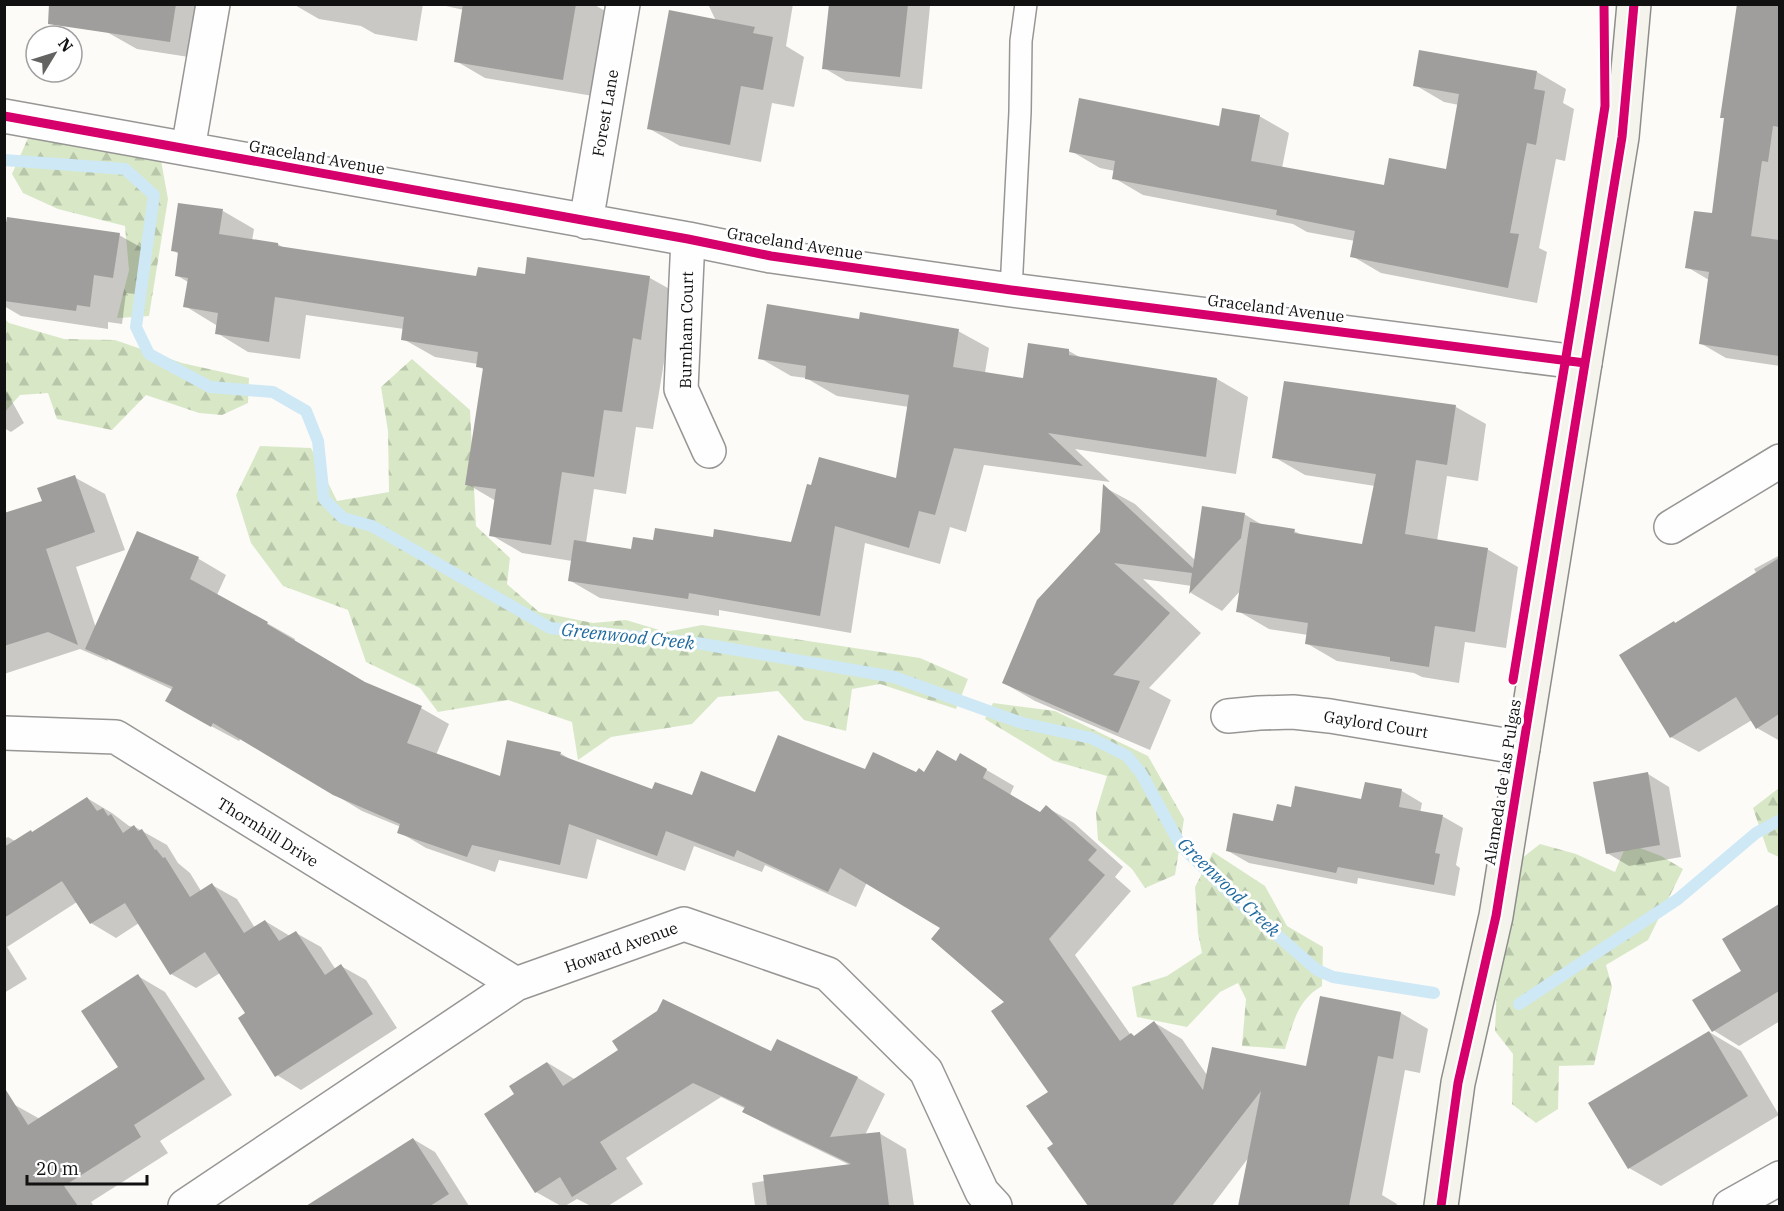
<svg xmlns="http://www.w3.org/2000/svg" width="1784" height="1211" viewBox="0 0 1784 1211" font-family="'IBM Plex Serif',serif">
<defs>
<pattern id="forest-firs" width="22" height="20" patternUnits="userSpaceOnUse" patternTransform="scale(1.5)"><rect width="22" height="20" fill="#d8e8c7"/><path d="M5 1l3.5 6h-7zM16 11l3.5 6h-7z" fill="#b8c6aa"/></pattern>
</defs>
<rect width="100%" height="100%" fill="#fcfbf7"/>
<path fill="url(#forest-firs)" d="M29 136 160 155 168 199 149 316 117 318 129 270 125 226 58 209 23 193 12 174Z
M5 319 9 323 64 339 115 340 182 363 249 378 248 403 222 415 199 413 146 395 112 430 57 419 48 393 20 395 5 412Z
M412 359 470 410 476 526 510 558 507 584 539 612 593 623 626 620 666 632 702 625 920 658 968 679 956 709 880 684 852 689 846 731 804 720 778 691 718 697 692 724 611 737 578 760 572 722 508 700 438 712 420 688 366 662 348 610 283 586 251 543 236 495 260 446 311 448 337 501 389 492 388 431 381 387Z
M993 703 1055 711 1148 756 1184 819 1175 875 1145 888 1132 869 1098 840 1096 812 1107 776 1054 761 985 719Z
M1779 788V857L1768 852 1753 808Z
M1627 843 1661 856 1683 869 1648 940 1606 965 1612 987 1594 1065 1559 1066 1558 1109 1536 1123 1512 1104 1513 1054 1495 1031 1497 983 1517 862 1540 844 1576 854 1615 872Z
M1213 852 1265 886 1287 926 1323 947 1322 986C1297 1000 1293 1024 1285 1049L1242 1046 1246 999 1238 983 1220 992 1187 1027 1137 1017 1132 987 1167 976 1202 953 1198 933 1195 887Z"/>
<path fill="#0003" d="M86 4H210L202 59 137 49 105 31Z
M293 4H423L417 41 375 34 361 26 319 19Z
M437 4H593L607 12 593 96 485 78 456 61 464 10Z
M708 4H793L786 46 804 57 794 107 772 103 761 162 680 146 648 128 716 21Z
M831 4 930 6 922 89 846 81 824 68Z
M1739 4H1780V366L1726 358 1700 343 1709 280 1687 267 1713 215 1725 119 1722 117Z
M1421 51 1537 72 1566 89 1563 103 1574 109 1565 161 1556 159 1539 248 1547 252 1537 303 1381 273 1352 256 1355 241 1307 232 1293 224 1143 195 1114 178 1115 171 1100 168 1071 151 1220 127 1259 116 1289 133 1282 168 1385 186 1448 171 1459 105 1444 102 1415 85Z
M223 211 254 229 252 241 278 244 285 249 478 278 526 275 529 258 650 278 682 296 672 357 665 356 653 429 636 427 626 494 594 489 586 543 632 550 654 542 714 539 792 544 897 480 909 407 837 396 806 378 791 376 760 358 860 320 958 331 989 348 985 373 1024 379 1069 351 1083 359 1217 379 1248 397 1236 474 1075 449 1110 482 984 465 966 532 950 527 940 564 865 543 851 633 719 610V616L600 598 569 580 572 561 522 553 491 535 496 501 467 484 485 370 477 366 478 364 435 357 403 339 404 329 306 315 300 359 248 352 217 333 216 325 185 306 188 282 176 275 179 254 172 250Z
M119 235 151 253 144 295 126 293 122 324 108 322V329L21 316 4 306V244Z
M4 387 24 423 11 432 4 428Z
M1456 407 1486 424 1478 481 1447 476 1437 541 1487 549 1518 567 1506 648 1465 642 1459 683 1422 677 1414 673 1337 661 1306 643 1308 635 1269 629 1238 611 1241 590 1222 611 1191 593 1192 586 1143 579 1201 633 1149 688 1171 700 1150 750 1035 701 1004 683 1101 533 1104 487 1135 504 1196 561 1244 514 1264 526 1294 531 1304 536 1363 545 1375 486 1305 475 1274 457Z
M74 477 105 494 125 550 76 567 96 628 138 533 199 559 226 575 217 595 295 639 294 642 367 685 421 708 449 724 436 755 501 778 560 753 576 763 653 791 693 797 755 794 866 771 925 774 957 763 961 755 1014 786 1010 795 1041 813 1046 807 1074 823 1123 867 1115 877 1131 891 1075 955 1130 1034 1135 1037 1155 1023 1182 1039 1207 1075 1308 1068 1401 1013 1428 1029 1420 1073 1405 1070 1382 1195 1397 1204 1396 1206H1240L1249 1157 1212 1206H1092L1088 1204 1055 1144 1050 1092 1006 1002 943 927 867 882 856 907 765 865 762 872 694 846 685 871 597 839 587 879 499 860 495 872 426 848 399 832 401 827 362 811 241 738 239 741 194 717 173 690 107 659 108 661 80 649 4 674V514L44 501Z
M1780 555V741L1757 728 1752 720 1699 752 1671 737 1757 574 1754 569Z
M1648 774 1669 787 1681 857 1629 866 1607 853Z
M1402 791 1422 803 1420 813 1442 816 1463 828 1456 865 1460 868 1455 896 1358 878 1357 884 1249 863 1228 851 1274 823 1292 809 1363 801Z
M87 798 112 813 129 826 135 827 167 845 178 863 190 873 201 891 212 885 237 899 255 928 265 921 290 936 296 933 321 947 336 970 341 966 366 980 397 1028 301 1090 277 1075 247 1014 220 973 196 988 171 974 139 923 116 938 91 923 77 902 7 947 27 979 4 993V839L8 837 15 841 34 833Z
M1780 906V1021L1739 1046 1713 1030 1743 971 1724 940Z
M138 976 165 992 232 1095 160 1141 168 1153 91 1202 94 1206H4V1112L15 1105 40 1119 120 1068Z
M1709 1032 1741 1051 1779 1115 1661 1186 1629 1168Z
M778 1041 858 1078 885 1094 865 1135 879 1133 906 1149 914 1206H755L752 1183 852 1166 771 1127 744 1112 746 1109 721 1097 626 1158 643 1184 608 1206H591L577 1199 565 1206H561L536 1192 516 1094 548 1063 576 1080 772 1053Z
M413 1139 435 1152 469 1206H328L322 1198Z"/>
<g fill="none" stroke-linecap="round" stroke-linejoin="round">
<path stroke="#cee8f5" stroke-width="12" d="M4 160 125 169 154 195 136 327 149 354 210 387 273 392 306 411 318 441 324 499 343 518 372 526 550 628 697 643 894 677 1022 723 1091 738 1127 756 1141 773 1181 846 1234 897 1317 970 1333 977 1434 993
M1519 1004 1678 899 1756 833 1780 820"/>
</g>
<path fill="#a09e9c" d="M49 4H176L170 42 48 24Z
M463 4H576L563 80 454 62Z
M829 4H908L900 77 822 69Z
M1737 4H1779V127L1773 126 1768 162 1762 161 1751 236 1779 240V356L1699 344 1709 272 1685 268 1694 211 1712 213 1724 118H1720Z
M669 10 755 27 753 33 773 37 763 90 741 86 730 145 647 129Z
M1419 50 1537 71 1534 89 1545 91 1536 145 1527 143 1510 233 1519 234 1508 288 1350 257 1355 231 1276 215 1277 210 1112 179 1115 161 1069 152 1079 98 1219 126 1222 108 1260 115 1251 161 1384 185 1389 158 1446 169 1459 94 1413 86Z
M178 203 223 209 219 234 278 243V246L476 276 478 267 525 274 527 257 650 276 641 340 633 338 622 412 604 410 594 477 562 472 551 545 489 536 496 489 465 485 483 368 476 367 478 352 401 340 404 317 275 297 269 342 215 334 218 313 183 307 188 278 175 276 178 252 171 251Z
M7 217 120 233 113 278 94 275 90 307 77 305 76 311 4 301V234Z
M767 304 859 319 860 312 959 329 953 367 1023 378 1028 343 1069 349V355L1217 378 1206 457 1048 433 1083 466 954 448 935 515 919 511 909 548 835 526 820 616 689 593 688 599 568 581 574 540 631 549 633 537 653 540 655 528 713 537 714 529 791 542 807 484 811 485 819 457 896 478 909 395 805 379 806 366 758 359Z
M1284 381 1456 405 1447 465 1416 460 1405 534 1488 548 1475 632 1435 626 1429 667 1390 661V657L1305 644 1308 623 1236 612 1250 522 1295 529 1294 533 1362 544 1376 474 1272 458Z
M75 475 95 532 46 549 78 645 48 632 4 646V513L42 501 37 488Z
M1103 484 1193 568 1202 506 1245 513 1241 538 1189 594 1192 573 1114 563 1170 613 1113 675 1140 681 1118 733 1002 683 1037 600 1100 532Z
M137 531 199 557 190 579 268 622 267 624 365 682 422 706 407 743 500 776 507 740 561 752 560 755 652 789 655 782 692 795 701 771 755 792 778 735 865 769 873 752 916 772 919 768 924 772 937 750 956 761 960 753 987 769 983 778 1040 812 1046 805 1097 850 1088 860 1105 875 1049 939 1120 1041 1131 1033 1134 1036 1154 1021 1203 1090 1212 1047 1306 1066 1320 996 1401 1012 1393 1059 1378 1056 1349 1206H1238L1261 1091 1172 1206H1088L1047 1148 1053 1144 1026 1106 1048 1092 991 1011 1004 1002 931 939 940 928 840 868 828 892 737 850 734 857 666 831 657 856 569 824 560 865 472 845 467 857 397 833 400 824 333 795 213 723 211 727 165 701 173 687 85 649Z
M1779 558V714L1756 729 1736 697 1670 738 1619 655 1674 621 1675 623Z
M1648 772 1660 845 1606 854 1593 782Z
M1365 782 1402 789 1399 807 1443 815 1435 853 1440 854 1434 885 1338 867 1336 873 1226 851 1233 813 1273 821 1277 804 1291 807 1295 786 1361 799Z
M87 797 97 811 103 808 108 816 111 814 123 833 134 825 138 831 142 829 155 850 156 849 163 858 165 857 190 897 212 883 244 933 265 920 279 941 296 931 325 975 341 964 373 1014 275 1077 238 1018 245 1013 205 952 170 975 125 903 90 924 62 881 4 918V847L31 830 32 832Z
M1779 904V991L1712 1032 1692 1000 1741 971 1722 939Z
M138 974 205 1079 134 1125 141 1137 64 1186 78 1206H4V1087L28 1125 118 1067 81 1011Z
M663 999 771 1051 777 1039 858 1077 830 1137 880 1132 889 1206H767L763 1175 851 1164 742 1112 745 1107 693 1083 600 1142 617 1169 572 1197 560 1177 535 1193 484 1114 514 1094 509 1086 547 1062 563 1086 618 1050 612 1041 657 1011Z
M1709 1031 1748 1096 1628 1169 1588 1103Z
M413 1138 449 1194 430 1206H306Z"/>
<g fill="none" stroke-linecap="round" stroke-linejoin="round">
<defs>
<path id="service" d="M1011 290 1020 112 1021 41 1026 4"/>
<path id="minor" d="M4 116 688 239 771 256 1011 290 1585 363
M188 149 213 4
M586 222 623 4
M688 239 681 389 709 451
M1671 527 1780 461
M1228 716 1259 713 1293 712 1330 716 1523 748
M4 733 116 737 516 984
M185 1206 516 984 684 924 828 974 926 1071 982 1192 995 1206
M1730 1206 1780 1178"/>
<path id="secondary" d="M1441 1206 1458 1083 1496 916 1585 363 1622 137 1634 4"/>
</defs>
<use href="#service" stroke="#979695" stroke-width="24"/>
<use href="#minor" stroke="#979695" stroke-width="36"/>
<use href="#secondary" stroke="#8d8d8b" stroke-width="36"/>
<use href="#service" stroke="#fffefe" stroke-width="21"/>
<use href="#minor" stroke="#fffefe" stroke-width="33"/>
<use href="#secondary" stroke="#f5f4ec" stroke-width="33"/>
<defs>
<path id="cycleway" d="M4 116 688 239 771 256 1011 290 1585 363
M1513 680 1575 302 1605 106 1604 4
M1441 1206 1458 1083 1496 916 1585 363 1622 137 1634 4"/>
</defs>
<use href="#cycleway" stroke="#fff" stroke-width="13"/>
<use href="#cycleway" stroke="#d6006c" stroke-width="9"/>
</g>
<g text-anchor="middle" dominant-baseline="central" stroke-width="6" stroke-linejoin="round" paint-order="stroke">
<g font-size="16" fill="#111" stroke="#fff">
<text transform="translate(605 113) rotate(-80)">Forest Lane</text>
<text transform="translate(317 157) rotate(10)">Graceland Avenue</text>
<text transform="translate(795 243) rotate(9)">Graceland Avenue</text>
<text transform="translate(1276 308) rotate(7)">Graceland Avenue</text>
<text transform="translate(686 330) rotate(-89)">Burnham Court</text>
<text transform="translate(1376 724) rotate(9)">Gaylord Court</text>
<text transform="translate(1502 782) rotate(-81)">Alameda de las Pulgas</text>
<text transform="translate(268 832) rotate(32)">Thornhill Drive</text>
<text transform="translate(621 947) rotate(-20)">Howard Avenue</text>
</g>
<g font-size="18" font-style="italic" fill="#1e699e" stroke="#fff">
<text transform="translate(628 636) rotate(6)">Greenwood Creek</text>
<text transform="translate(1229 887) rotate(44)">Greenwood Creek</text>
</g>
</g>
<rect width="1784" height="1211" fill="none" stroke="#111111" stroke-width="12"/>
<g transform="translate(54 54) rotate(52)"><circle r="28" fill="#ffffff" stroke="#a0a0a0" stroke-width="1.5"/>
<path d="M0-4.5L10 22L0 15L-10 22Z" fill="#636362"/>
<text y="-9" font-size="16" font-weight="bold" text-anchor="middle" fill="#111111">N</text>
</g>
<path d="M27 1175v9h120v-9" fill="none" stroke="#111111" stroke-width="3"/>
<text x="36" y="1175" font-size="18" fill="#111111" stroke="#ffffff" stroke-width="4.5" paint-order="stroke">20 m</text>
</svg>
